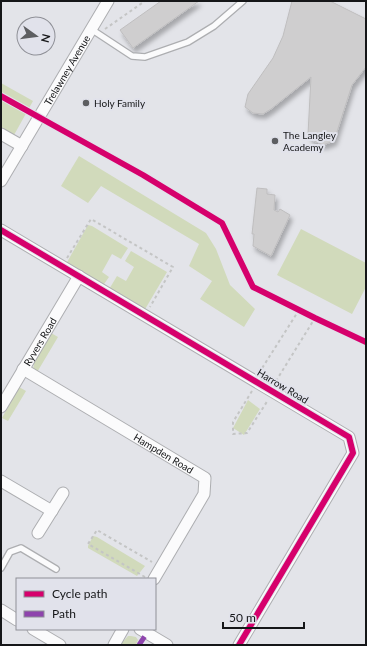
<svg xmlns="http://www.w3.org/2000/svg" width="367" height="646" viewBox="0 0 367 646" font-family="Lato,sans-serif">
<defs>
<filter id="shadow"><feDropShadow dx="2.5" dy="4.5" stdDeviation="2" flood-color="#0004"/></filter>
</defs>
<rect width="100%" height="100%" fill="#e3e4e9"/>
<path fill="#d1dabb" d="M1 83 33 101 14 135 1 130Z
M79 156 206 233 216 249 230 285 255 309 244 327 200 299 212 281 189 266 199 244 101 186 88 203 61 186Z
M88 225 92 226 128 248 121 259 112 254 102 272 109 277 102 287 66 264Z
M301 229 366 263V287L352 314 277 275Z
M131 251 167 272 144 311 108 291 117 276 126 281 134 267 125 261Z
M51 333 58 337 36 374 33 369 35 360Z
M19 387 26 391 8 421 2 418Z
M248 400 260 409 244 435 233 428Z
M93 536 97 537 145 566 137 576 88 548V546Z
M128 636H131L136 637 138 640 136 645H120Z"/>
<path fill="#cfcecf" stroke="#bfbebf" filter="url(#shadow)" d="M161 1H199L133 48 120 30Z
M292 1H330L366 19V67L352 85 334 141 323 145 312 140 308 134 311 77 271 109 263 114 253 113 245 107 248 94 273 58 283 36Z
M257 188 267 189V194L275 195 274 210 278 212 280 209 290 215 271 256 253 246 254 234H252Z"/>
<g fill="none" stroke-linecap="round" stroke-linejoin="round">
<defs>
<path id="service" d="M91 29 132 56 145 57 188 42 214 26 243 1
M1 568 10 552 21 548 56 569"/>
<g id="minor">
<path d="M1 134 22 146"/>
<path id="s1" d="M1 181 108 1"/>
<path d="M1 230 349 437 353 453 239 645"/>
<path id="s2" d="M23 369 205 478 204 494 154 579"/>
<path id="s3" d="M1 407 79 276"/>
<path d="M1 481 52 511"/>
<path d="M38 533 63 493"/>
<path d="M1 610 17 620"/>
<path d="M33 629 60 645"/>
<path d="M140 629 167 645"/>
<path d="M114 645 123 629"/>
</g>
</defs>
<use href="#service" stroke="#adaeb1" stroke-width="8"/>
<use href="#minor" stroke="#adaeb1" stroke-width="13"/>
<path stroke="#c4c5c5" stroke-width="2" stroke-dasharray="3 3" stroke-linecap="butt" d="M105 29 145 1
M67 258 91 219 173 267 150 307
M259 373 299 310
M276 381 315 318
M252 391 233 422V434L247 433 268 400
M145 577 88 544 97 530 152 562"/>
<use href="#service" stroke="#fbfbfc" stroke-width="5.5"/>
<use href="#minor" stroke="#fbfbfc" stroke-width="11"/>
<path stroke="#8e44ad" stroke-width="5" stroke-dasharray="10 5" stroke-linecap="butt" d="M139 645 147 633"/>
<defs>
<path id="cycleway" d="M1 96 143 175 222 223 253 287 315 318 366 342
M1 230 349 437 353 453 239 645"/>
</defs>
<use href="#cycleway" stroke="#e1e2eb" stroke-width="8"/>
<use href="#cycleway" stroke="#d6006c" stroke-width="6"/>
</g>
<g fill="#5d5e61" stroke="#e1e2eb" stroke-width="1.5">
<circle cx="86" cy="103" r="4"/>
<circle cx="275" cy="141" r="4"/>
</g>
<g text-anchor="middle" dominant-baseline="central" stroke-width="4" stroke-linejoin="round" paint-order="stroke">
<g font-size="10" fill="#151618" stroke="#e1e2eb">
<text stroke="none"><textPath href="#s1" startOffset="129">Trelawney Avenue</textPath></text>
<text stroke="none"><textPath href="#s3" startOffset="76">Ryvers Road</textPath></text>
<text transform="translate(283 386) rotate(31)">Harrow Road</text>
<text stroke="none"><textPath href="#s2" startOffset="164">Hampden Road</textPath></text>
</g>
<g font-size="10" fill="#151618" stroke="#e1e2eb" text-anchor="start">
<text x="94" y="103">Holy Family</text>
<text x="283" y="135">The Langley<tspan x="283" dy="12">Academy</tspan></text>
</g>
</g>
<rect width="367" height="646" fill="none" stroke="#151618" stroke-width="4"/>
<rect x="16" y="578" width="140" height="52" fill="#e1e2eb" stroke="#8f9097"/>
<rect x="24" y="591" width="20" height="6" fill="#d6006c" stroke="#8f9097"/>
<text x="52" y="598" font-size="12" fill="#151618">Cycle path</text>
<rect x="24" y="611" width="20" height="6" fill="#8e44ad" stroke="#8f9097"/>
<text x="52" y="618" font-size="12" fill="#151618">Path</text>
<g transform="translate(36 36) rotate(104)"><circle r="19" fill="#e1e2eb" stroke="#8f9097"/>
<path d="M0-3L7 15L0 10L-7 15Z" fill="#5d5e61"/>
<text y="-6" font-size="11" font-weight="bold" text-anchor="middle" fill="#151618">N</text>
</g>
<path d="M223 622v6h81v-6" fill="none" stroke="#151618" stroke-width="2"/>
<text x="229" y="622" font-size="12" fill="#151618" stroke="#e1e2eb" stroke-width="3" paint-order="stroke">50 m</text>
</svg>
